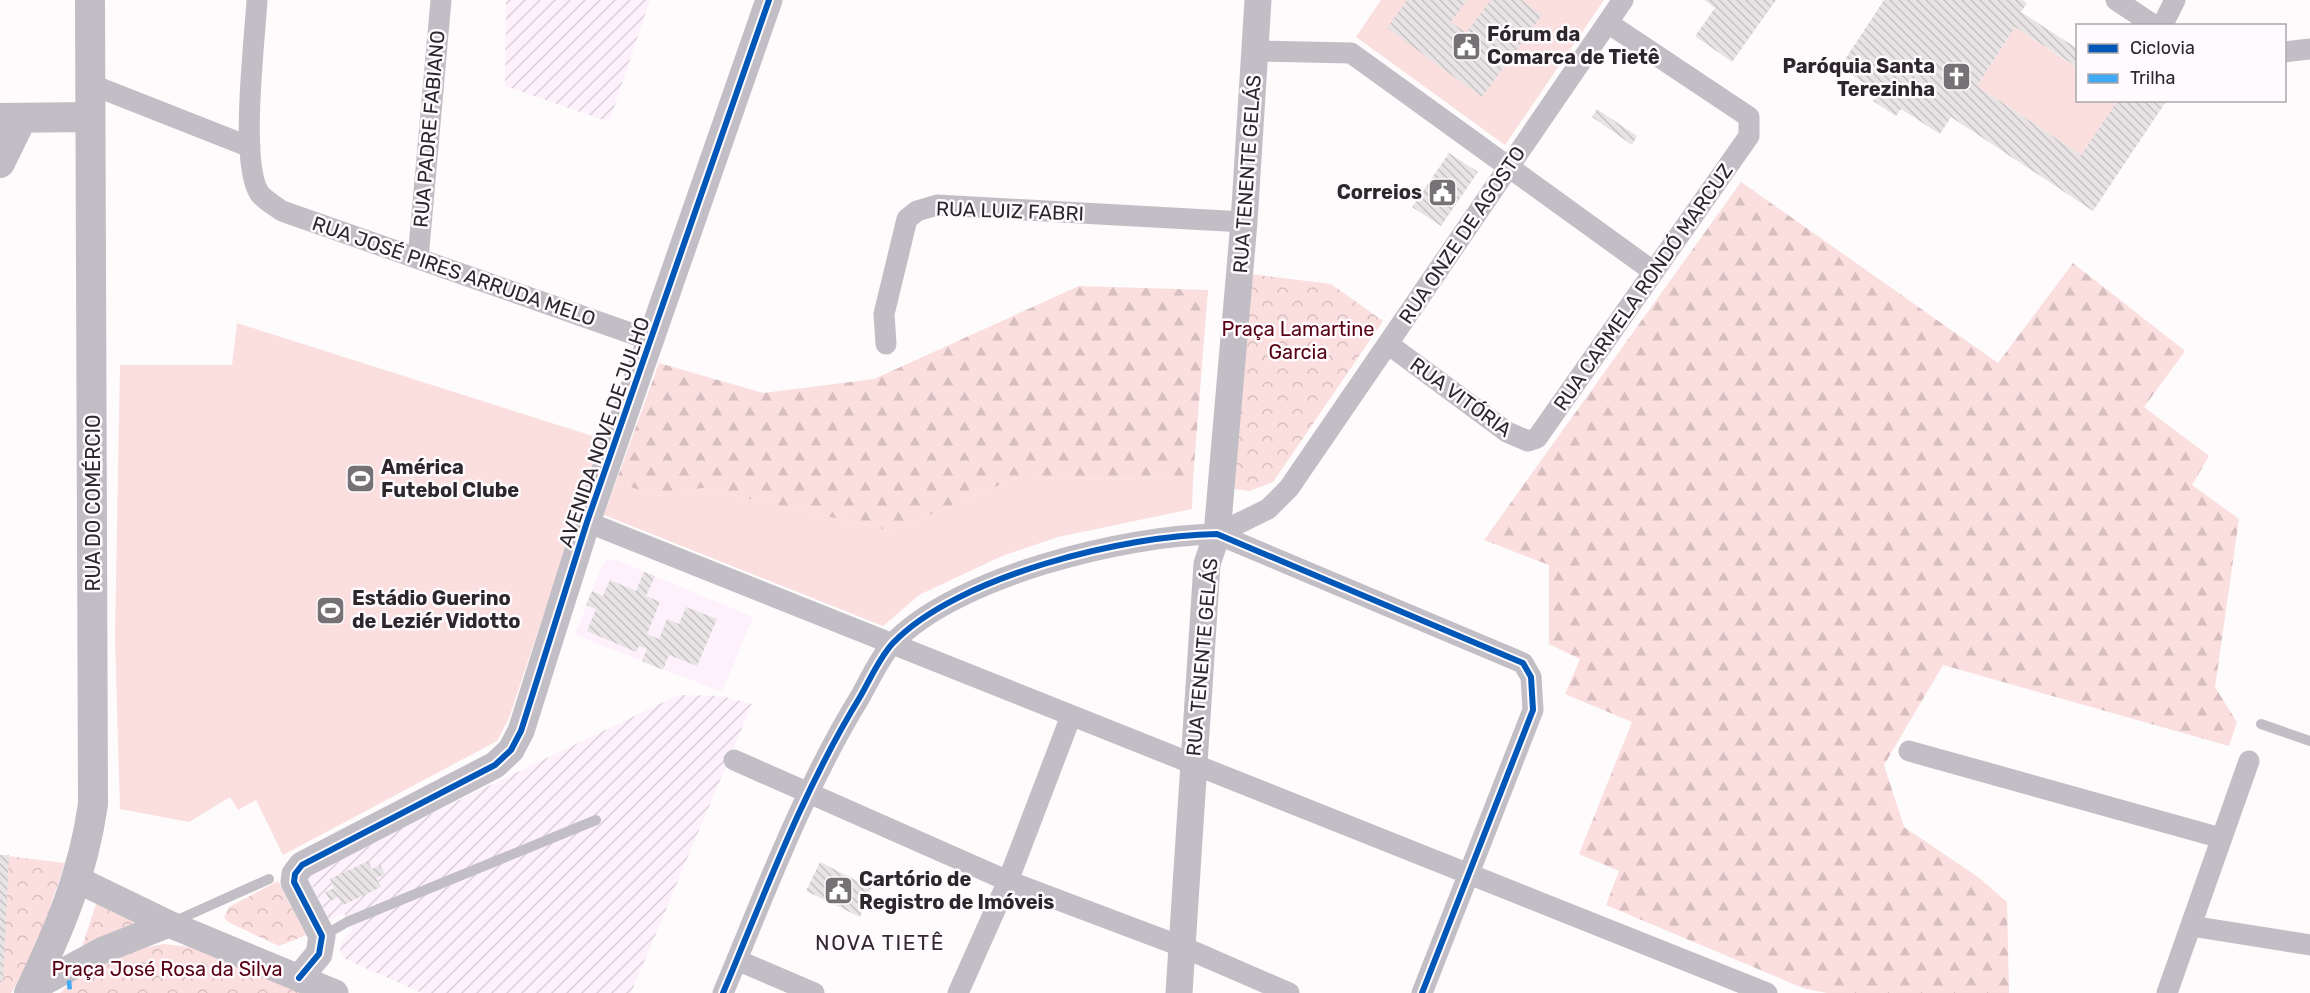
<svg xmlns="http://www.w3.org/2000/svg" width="2310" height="993" viewBox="0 0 2310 993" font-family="Rubik,sans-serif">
<defs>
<pattern id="industrial-furrows" width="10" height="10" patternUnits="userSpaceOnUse" patternTransform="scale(1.5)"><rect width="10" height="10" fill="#fef1fb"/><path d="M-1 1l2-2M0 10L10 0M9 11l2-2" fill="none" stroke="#dacfd7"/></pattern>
<pattern id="forest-firs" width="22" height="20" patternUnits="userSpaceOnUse" patternTransform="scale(1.5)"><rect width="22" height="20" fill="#fbdede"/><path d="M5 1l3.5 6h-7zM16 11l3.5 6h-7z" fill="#d7bebf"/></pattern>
<pattern id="park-crowns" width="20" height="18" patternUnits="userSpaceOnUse" patternTransform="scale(1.5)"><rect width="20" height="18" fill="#fbdede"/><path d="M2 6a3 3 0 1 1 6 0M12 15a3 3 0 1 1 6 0" fill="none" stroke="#d7bebf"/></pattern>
<pattern id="building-back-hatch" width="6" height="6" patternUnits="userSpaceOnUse" patternTransform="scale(1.5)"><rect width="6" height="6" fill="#e8e3e4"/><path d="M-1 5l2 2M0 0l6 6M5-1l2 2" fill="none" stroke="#c7c3c4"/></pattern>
</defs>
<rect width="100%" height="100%" fill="#fdfbfc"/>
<path fill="#fef1fb" d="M607 560H616L753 617 722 692 575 635 602 565Z"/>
<path fill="url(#industrial-furrows)" d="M506 0H650L609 122 505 86Z
M678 695 722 696 752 704 631 993H422L343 958 340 950 342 941 352 930 344 913 329 920 306 874Z"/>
<path fill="#fbdede" d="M1381 0H1604L1505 145 1356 37Z
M2015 27 2077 68 2078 100 2118 101 2081 155 1977 86Z
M237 323 602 439 509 718 497 741 283 855 256 800 238 810 230 797 189 822 120 809 115 637 120 365H232Z
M1016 478 1193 479 1192 509 1058 537 1002 556 919 595 883 626 604 515 616 482 657 496 702 488 892 531Z"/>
<path fill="url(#forest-firs)" d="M1741 182 1998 363 2073 263 2185 351 2144 407 2209 456 2192 485 2239 519 2215 687 2237 722 2229 746 1943 665 1884 765 1904 827 1978 877 2007 902 2009 993H1827L1803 988 1606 905 1619 871 1579 854 1632 722 1565 694 1580 659 1549 644V565L1484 540Z
M1079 286 1208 290 1193 479 1016 478 892 531 702 488 657 496 616 482 659 363 763 393 874 379Z"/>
<path fill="url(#park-crowns)" d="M1242 273 1331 284 1383 321 1273 482 1249 491 1228 488Z
M0 855 65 863 34 954 11 993H0Z
M278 881 306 935 279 946 228 922 224 917 229 907Z
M97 901 143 915 145 928 79 956Z
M164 944 191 947 302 993H60C87 965 126 950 164 944Z"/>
<path fill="url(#building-back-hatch)" d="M1407 0H1467L1451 22 1466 33 1491 0H1522L1542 15 1482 97 1387 28Z
M1704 0H1776L1732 62 1695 36 1715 8Z
M1884 0H2022L2027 3 2021 12 2078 49V68L2015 27 1977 86 2081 155 2118 100H2161L2165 103 2093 211 1951 117 1940 134 1901 109 1896 116 1873 101 1879 93 1840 67Z
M1597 109 1637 136 1632 145 1592 117Z
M1449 153 1478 172 1441 226 1412 207Z
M644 572 655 576 646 596 660 602 647 634 659 639 667 619 679 624 686 607 717 619 697 666 669 655 663 670 642 661 647 649 639 646 636 652 587 631 596 609 586 605 592 591 603 596 610 580 636 591Z
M0 855H9L3 982H0Z
M368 861 372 869 380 865 385 874 376 878 381 887 343 905 338 897 330 901 325 892 334 888 330 879Z
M820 862 871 888 860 917 806 891Z"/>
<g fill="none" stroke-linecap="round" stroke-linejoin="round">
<path stroke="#c2bec5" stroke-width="10" d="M2261 724 2310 741
M173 922 269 879
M323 936 347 922 596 820"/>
<path stroke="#c2bec5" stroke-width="21" d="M257 0C255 39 239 165 260 194 265 200 275 206 282 211L653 341
M2116 0 2155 26
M2162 26 2175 0
M1256 51 1351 53 1654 272
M2284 52 2310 49
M90 84 250 147
M418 259 441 0
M886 344 884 314 907 219 917 211 937 205 1244 222
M1388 344 1507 432 1528 441 1537 438 1749 136V117L1608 23
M587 522 1767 993
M1217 534 1268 509 1289 488 1623 0
M1909 751 2221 838
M734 760 1008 881 1183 947 1289 993
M2191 926 2310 945
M737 960 814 993
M723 993C765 893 803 790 860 697 870 680 879 658 893 643 957 576 1126 535 1217 534L1523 663 1531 677 1533 710 1422 993
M958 993 1008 881 1071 716
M2167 993 2249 761"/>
<path stroke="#c2bec5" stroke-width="27" d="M78 880 169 924 335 993
M299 978 319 954 322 936 294 882 295 874 302 865 495 765 511 750 521 731 587 522 769 0
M31 989 103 950 169 924
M1179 993 1207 564 1217 534 1244 222 1258 0"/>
<path stroke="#c2bdc4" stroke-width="30" d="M0 118 90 117
M0 163 22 118
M29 993C59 930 83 875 93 804L90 0"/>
<path stroke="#3fa9f5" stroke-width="4.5" stroke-dasharray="9 4.5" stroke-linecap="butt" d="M68 967 70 993"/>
<defs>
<path id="cycleway" d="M299 978 319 954 322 936 294 882 295 874 302 865 495 765 511 750 521 731 587 522 769 0
M723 993C765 893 803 790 860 697 870 680 879 658 893 643 957 576 1126 535 1217 534L1523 663 1531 677 1533 710 1422 993"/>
</defs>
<use href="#cycleway" stroke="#fefafd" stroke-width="10"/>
<use href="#cycleway" stroke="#0057b8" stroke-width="6"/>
</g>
<defs>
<symbol id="civic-square" viewBox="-11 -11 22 22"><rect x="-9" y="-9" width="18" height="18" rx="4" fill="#767175" stroke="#fefafd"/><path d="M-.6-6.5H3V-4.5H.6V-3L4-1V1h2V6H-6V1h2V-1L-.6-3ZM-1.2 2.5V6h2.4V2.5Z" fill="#fff"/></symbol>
<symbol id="church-square" viewBox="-11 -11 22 22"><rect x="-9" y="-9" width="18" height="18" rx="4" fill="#767175" stroke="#fefafd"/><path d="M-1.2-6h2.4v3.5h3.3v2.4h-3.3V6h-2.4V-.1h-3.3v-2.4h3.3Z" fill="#fff"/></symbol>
<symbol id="stadium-square" viewBox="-11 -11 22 22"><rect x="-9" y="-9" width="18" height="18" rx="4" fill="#767175" stroke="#fefafd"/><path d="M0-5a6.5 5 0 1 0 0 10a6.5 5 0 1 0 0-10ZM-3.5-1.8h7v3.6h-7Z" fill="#fff"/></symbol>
</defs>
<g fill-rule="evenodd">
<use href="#civic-square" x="1450" y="30" width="33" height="33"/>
<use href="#church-square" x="1940" y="60" width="33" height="33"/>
<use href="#civic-square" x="1426" y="176" width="33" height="33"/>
<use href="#stadium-square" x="344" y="462" width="33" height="33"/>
<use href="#stadium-square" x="314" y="594" width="33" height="33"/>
<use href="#civic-square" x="822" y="874" width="33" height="33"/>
</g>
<g text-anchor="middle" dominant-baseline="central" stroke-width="5" stroke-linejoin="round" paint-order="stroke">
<g font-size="20" font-weight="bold" fill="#2d272c" stroke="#fefafd" text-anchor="start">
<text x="1487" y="34">Fórum da<tspan x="1487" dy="23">Comarca de Tietê</tspan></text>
<text x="1935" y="66" text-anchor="end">Paróquia Santa<tspan x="1935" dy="23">Terezinha</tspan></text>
<text x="1422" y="192" text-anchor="end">Correios</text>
<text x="381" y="467">América<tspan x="381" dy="23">Futebol Clube</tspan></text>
<text x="352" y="598">Estádio Guerino<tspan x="352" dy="23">de Leziér Vidotto</tspan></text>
<text x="859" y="879">Cartório de<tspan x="859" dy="23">Registro de Imóveis</tspan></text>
</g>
<g font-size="20" fill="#2d272c" stroke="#fefafd">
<text transform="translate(429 129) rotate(-85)">RUA PADRE FABIANO</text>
<text transform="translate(1247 174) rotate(-86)">RUA TENENTE GELÁS</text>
<text transform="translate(1010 211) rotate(2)">RUA LUIZ FABRI</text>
<text transform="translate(1462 235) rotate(-56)">RUA ONZE DE AGOSTO</text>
<text transform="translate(454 271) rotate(19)">RUA JOSÉ PIRES ARRUDA MELO</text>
<text transform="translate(1643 287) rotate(-55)">RUA CARMELA RONDÓ MARCUZ</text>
<text transform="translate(1461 397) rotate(36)">RUA VITÓRIA</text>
<text transform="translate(604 432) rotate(-71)">AVENIDA NOVE DE JULHO</text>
<text transform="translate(93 503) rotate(-90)">RUA DO COMÉRCIO</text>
<text transform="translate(1202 657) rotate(-85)">RUA TENENTE GELÁS</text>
</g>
<g font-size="20" fill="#570013" stroke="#fefafd">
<text x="1298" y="329">Praça Lamartine<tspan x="1298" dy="23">Garcia</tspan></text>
<text x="167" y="969">Praça José Rosa da Silva</text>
</g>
<g font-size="21" letter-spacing="1.5" fill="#332731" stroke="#fefafd">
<text x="880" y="942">NOVA TIETÊ</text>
</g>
</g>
<rect x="2076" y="24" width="210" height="78" fill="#fefafd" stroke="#aaa6a9" stroke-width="1.5"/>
<rect x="2088" y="44" width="30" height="9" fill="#0057b8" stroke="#aaa6a9" stroke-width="1.5"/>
<text x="2130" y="54" font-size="18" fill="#2d272c">Ciclovia</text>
<rect x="2088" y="74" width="30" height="9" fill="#3fa9f5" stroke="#aaa6a9" stroke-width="1.5"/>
<text x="2130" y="84" font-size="18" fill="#2d272c">Trilha</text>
</svg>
